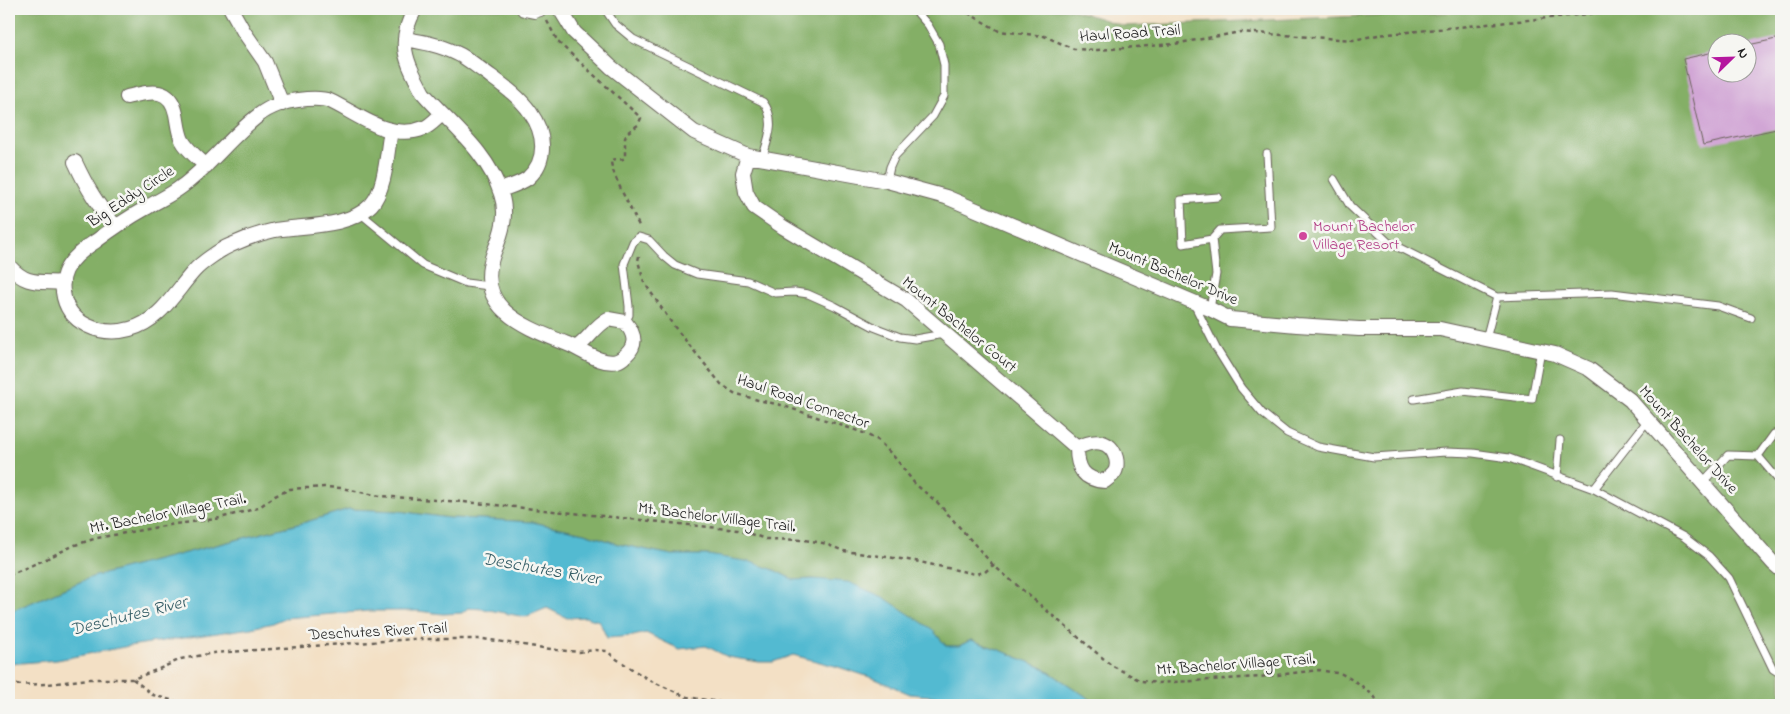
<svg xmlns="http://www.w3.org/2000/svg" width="1790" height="714" viewBox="0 0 1790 714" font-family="'Indie Flower',sans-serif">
<rect width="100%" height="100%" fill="#f6f6f2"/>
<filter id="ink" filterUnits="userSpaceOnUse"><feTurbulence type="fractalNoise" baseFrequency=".02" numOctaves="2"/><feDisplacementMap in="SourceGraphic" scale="10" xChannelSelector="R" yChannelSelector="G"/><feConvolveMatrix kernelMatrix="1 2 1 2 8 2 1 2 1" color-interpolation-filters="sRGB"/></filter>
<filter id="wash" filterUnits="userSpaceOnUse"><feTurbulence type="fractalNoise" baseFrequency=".0096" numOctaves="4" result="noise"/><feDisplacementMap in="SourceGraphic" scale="20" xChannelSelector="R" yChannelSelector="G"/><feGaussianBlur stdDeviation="1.12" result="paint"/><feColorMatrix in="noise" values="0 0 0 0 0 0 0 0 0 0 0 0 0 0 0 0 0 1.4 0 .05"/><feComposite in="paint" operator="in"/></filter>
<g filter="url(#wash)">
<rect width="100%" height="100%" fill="#f3e0c5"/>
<path fill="#84af66" stroke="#506641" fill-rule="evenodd" d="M9 9H1070L1124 26 1458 12 1468 9H1781V705H1099L1043 668 1000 650 971 640 959 646H946L932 629 814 579 794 580 774 570 708 555H672L618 544 584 533 532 522 482 519 449 518 398 511 349 509 306 522 92 577 9 612ZM1718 42H1748V72H1718Z"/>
<path fill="#53bad1" stroke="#386b76" d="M349 509 398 511 449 518 482 519 532 522 584 533 618 544 672 555H708L751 562 774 570 794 580 814 579 848 582 883 597 906 612 932 629 946 646H959L971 640 1000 650 1043 668 1099 705H971L962 699 910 694 873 678 835 666 793 655 773 662H759L728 657 706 646 679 649 646 633 633 636 607 638 599 621 585 617 567 618 547 608 525 617 484 609 468 608 462 613 443 614 418 611H369L285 618 273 623 251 628 129 646 57 660 9 664V612L92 577 306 522Z"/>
<g id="blocks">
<path fill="#d1a6d5" d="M1781 38V128L1703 145 1683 59 1718 51V72H1748V45Z"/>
</g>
</g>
<g filter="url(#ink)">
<use href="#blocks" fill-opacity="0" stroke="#676157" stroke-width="1"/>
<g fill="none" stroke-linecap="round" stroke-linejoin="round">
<defs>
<path id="lane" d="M605 9 615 24 633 39 763 102C777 120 768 139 762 159
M1334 179 1350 206 1388 242 1497 297 1486 339
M887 181 890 167 895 156 933 116 944 96V65L939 44 928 25 914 9
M360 213 423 265 466 283 489 286
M1212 239 1220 230 1271 227 1267 154
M1497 297 1612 293 1718 306 1751 318
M1194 304 1216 348 1241 388 1262 413 1287 433 1318 447 1374 457 1446 452 1473 453 1509 458 1594 489 1684 537 1709 556 1729 578 1773 669 1781 674
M1210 309 1216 274 1212 239 1183 244 1181 200 1218 197
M625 322 629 315V306L624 264 633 242 639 237 649 240 664 256 675 265 697 274 748 281 775 293 795 292 808 294 835 306 874 327 900 337 915 339 944 334
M1414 399 1463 391 1532 399 1541 350
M1758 456 1774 434 1781 433
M1557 477 1560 440
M1703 482 1728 455 1758 456 1781 483
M1594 489 1648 420"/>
<path id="street" d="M231 9 244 32 265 62 282 104
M415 9C396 43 406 61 423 93 451 125 488 152 501 194 508 214 502 233 494 252 473 308 523 326 565 343 579 348 602 366 617 361 620 360 624 357 626 355 638 344 634 333 625 322L608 319C595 326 589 339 577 347
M524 9 534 11 540 9
M560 9 574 32 611 67 694 132 748 156 887 181 946 197 1210 309 1230 319 1297 325 1359 329H1440L1555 354 1589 369 1630 400 1773 563 1781 570
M405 39C423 42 440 45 456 53 466 57 476 66 485 72 501 84 519 96 530 112 545 133 548 160 528 178 520 184 509 187 500 190
M127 97C149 92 170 85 176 114 178 124 178 131 182 140 187 150 198 158 206 166
M391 130C387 151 386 189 371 205 349 228 304 225 275 230 261 233 244 239 231 245 221 249 201 263 194 271 175 292 159 322 130 329 101 337 67 324 63 292 62 285 63 276 66 270 72 258 85 248 96 241 112 229 128 218 146 208 157 201 171 195 181 187 210 166 231 136 259 115 269 107 285 101 298 100 306 99 322 98 330 101 358 114 390 142 424 128 430 126 437 118 442 114
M748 156 743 173 746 192 754 207 783 227 906 300 1077 448C1077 468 1083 480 1105 481 1107 479 1112 476 1114 473 1117 469 1117 462 1116 458 1110 438 1092 440 1077 448
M75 162C87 188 97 204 115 226
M9 266C27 286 38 281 63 283"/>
</defs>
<use href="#lane" stroke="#676157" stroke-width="9"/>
<use href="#street" stroke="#676157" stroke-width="16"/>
<path stroke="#676157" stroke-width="2.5" stroke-dasharray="4 4" stroke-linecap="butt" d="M961 9 999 31 1044 36 1074 49 1098 50 1174 44 1241 32 1353 40 1378 35 1638 9
M547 21 558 42 641 118 638 125 628 132 625 138V158C620 161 616 158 611 160 610 172 634 214 640 228
M639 256 638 261 644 282 673 325 721 384 734 393 758 400 781 405 861 432 878 440 897 460 915 484 938 503 993 565
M9 575 44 560 75 545 97 538 175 524 216 519 258 508 275 496 290 489 324 487 341 488 380 496 476 503 738 530 766 539 805 540 823 543 844 551 915 561 975 574 985 572 993 565 1111 665 1141 681 1158 683 1260 677 1319 670 1342 674 1358 683 1374 696 1380 705
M133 679 153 695 174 701 200 705
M9 685 48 684 89 679H133L159 669 181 659 214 653 413 639H483L557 650 579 652 595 650 607 651 615 658 649 680 687 697 738 705"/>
<use href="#lane" stroke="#fff" stroke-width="7"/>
<use href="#street" stroke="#fff" stroke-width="14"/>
</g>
</g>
<circle fill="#d1479c" stroke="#f6f6f2" stroke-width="2" cx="1303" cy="236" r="5"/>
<g text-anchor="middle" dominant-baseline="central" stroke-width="5" stroke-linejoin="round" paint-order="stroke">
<g font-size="16" fill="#1c1c1c" stroke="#f6f6f2">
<text transform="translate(1130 34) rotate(-4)">Haul Road Trail</text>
<text transform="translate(131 197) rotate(-33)">Big Eddy Circle</text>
<text transform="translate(1173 274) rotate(23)">Mount Bachelor Drive</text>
<text transform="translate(959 325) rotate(39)">Mount Bachelor Court</text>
<text transform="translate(803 402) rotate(19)">Haul Road Connector</text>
<text transform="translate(1688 440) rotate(48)">Mount Bachelor Drive</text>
<text transform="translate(168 514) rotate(-11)">Mt. Bachelor Village Trail.</text>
<text transform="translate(717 518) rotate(7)">Mt. Bachelor Village Trail.</text>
<text transform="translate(378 632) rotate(-3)">Deschutes River Trail</text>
<text transform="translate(1236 665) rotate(-4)">Mt. Bachelor Village Trail.</text>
</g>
<g font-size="16" fill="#b23c85" stroke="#f6f6f2" text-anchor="start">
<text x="1313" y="227">Mount Bachelor<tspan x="1313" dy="18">Village Resort</tspan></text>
</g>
<g font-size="18" font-style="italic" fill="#325b64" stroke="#f6f6f2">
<text transform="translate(541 570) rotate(10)">Deschutes River</text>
<text transform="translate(129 617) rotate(-14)">Deschutes River</text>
</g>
</g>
<rect width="1790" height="714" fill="none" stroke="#f6f6f2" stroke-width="30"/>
<g transform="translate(1732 58) rotate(67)"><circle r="24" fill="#f6f6f2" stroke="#9f9f9c"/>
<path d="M0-4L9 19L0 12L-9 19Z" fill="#b5179e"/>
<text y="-8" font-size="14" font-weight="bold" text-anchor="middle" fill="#1c1c1c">N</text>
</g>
</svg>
